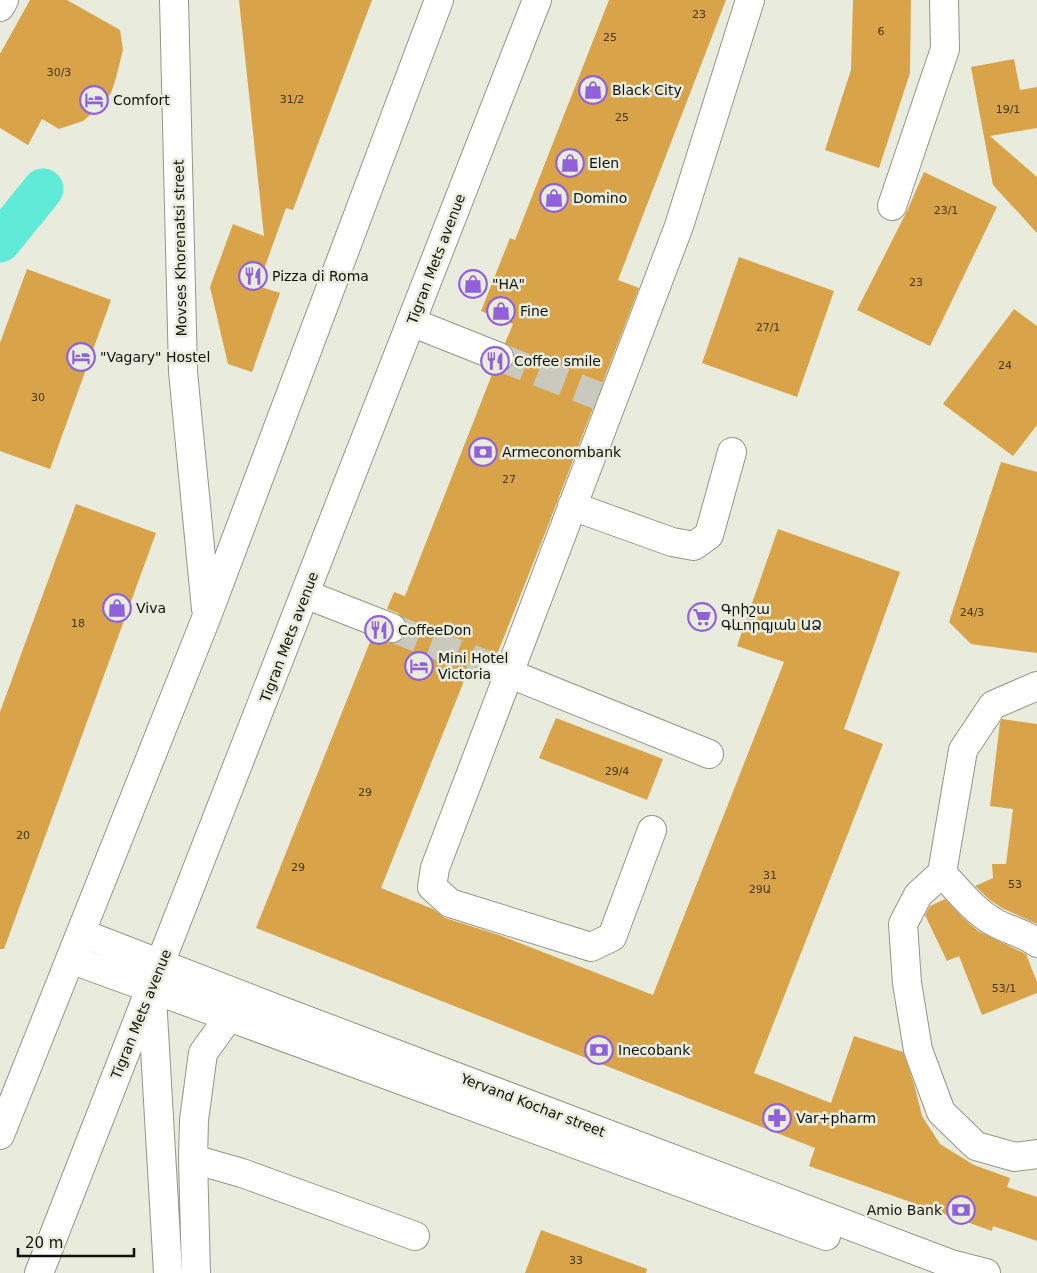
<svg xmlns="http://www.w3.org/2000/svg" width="1037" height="1273" viewBox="0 0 1037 1273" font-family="'DejaVu Sans','Noto Sans Armenian',sans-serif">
<rect width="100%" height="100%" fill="#e9ebdc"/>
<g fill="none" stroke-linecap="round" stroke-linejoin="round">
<path stroke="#60ebd8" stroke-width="41" d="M0 242 43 189"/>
</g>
<path fill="#d9a449" d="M30 0H67L120 30 123 50 116 78 111 93 103 104 83 121 59 129 42 119 28 145 0 128V54Z
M239 0H372L293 210 286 208 258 286 280 293 252 372 228 364 210 287 233 224 264 236Z
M609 0H726L618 280 639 288 549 523 498 652H490L483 655 478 662V669L480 676 468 671 381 888 433 909 445 918 499 935 653 995 784 662 737 646 778 529 900 572 844 729 883 744 754 1073 831 1103 854 1036 903 1052 914 1084 922 1116 940 1144 974 1165 1010 1178 1007 1187 1037 1197V1241L993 1226 992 1231 809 1166 815 1148 256 928 372 637 386 643H394L401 640 406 634 407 626 404 619 398 613 387 609 394 592 405 596 493 372H501L508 370 514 362V354L512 348 505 343 513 324 481 311 510 238 515 240Z
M853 0H911L910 73 879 168 825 150 851 70Z
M1014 59 1020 90 1037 87V128L990 136 1037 177V233L993 185 971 67Z
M924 172 997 207 930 346 857 310 907 211Z
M739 257 834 291 797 397 702 363Z
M27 269 111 300 50 469 0 451V343Z
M1014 309 1037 326V425L1013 456 943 404Z
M1001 462 1037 472V653L971 644 949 622Z
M76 504 156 533 4 949H0V712Z
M556 718 663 759 647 800 539 758Z
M1002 719 1037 724V924L1002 908 990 900 975 886 993 878 992 864H1006L1013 809 990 806 1000 722Z
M945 899 963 918 978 931 1026 954 1037 982V993L982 1015 959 956 947 961 925 915 930 906Z
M541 1230 647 1269 646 1273H525Z"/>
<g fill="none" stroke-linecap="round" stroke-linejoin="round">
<path stroke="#c9cabd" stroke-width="28" stroke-dasharray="28 14" stroke-linecap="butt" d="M499 357 599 396
M392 628 493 667"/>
<defs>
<path id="minor" d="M0 7 4 0
M892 206 945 49 944 0
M411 322 499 357
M572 506 672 542 694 546 709 535 732 452
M305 594 392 628
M493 667 709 754
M1037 686 993 705 963 750 942 873C958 890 974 911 994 922 1009 931 1023 932 1037 943
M652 830 612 937 591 947 450 903 432 887 435 868 679 226 750 0
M942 873 918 895 903 924 907 983 918 1050 941 1112 976 1146 1015 1157 1037 1154
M81 933 277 1009 951 1264 986 1273
M229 1017 826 1236
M193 1159 242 1173 415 1236"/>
<path id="major" d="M174 0 183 372 206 609
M70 959 229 1017 203 1053 194 1120 193 1159 196 1273
M152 997 168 1273
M0 1135 207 616 439 0
M39 1273 537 0"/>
</defs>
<use href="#minor" stroke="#949688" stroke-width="30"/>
<use href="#major" stroke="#949688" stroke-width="30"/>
<use href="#minor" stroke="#fff" stroke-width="28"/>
<use href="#major" stroke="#fff" stroke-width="28"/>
</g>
<defs>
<symbol id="shop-ring" viewBox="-11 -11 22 22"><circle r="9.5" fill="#e9ebdc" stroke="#9061db" stroke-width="1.5"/><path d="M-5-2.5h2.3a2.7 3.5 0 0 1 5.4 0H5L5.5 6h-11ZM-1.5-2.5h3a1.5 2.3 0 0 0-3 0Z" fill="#9061db"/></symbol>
<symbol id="hotel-ring" viewBox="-11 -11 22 22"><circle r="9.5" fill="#e9ebdc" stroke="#9061db" stroke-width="1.5"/><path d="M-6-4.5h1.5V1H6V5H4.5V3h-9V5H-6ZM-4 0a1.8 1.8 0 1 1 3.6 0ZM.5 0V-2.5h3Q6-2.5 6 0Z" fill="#9061db"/></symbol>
<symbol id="restaurant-ring" viewBox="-11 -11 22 22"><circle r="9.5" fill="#e9ebdc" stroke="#9061db" stroke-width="1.5"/><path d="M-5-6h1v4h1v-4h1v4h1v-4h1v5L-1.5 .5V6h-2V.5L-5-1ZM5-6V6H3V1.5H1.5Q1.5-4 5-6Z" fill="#9061db"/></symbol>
<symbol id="bank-ring" viewBox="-11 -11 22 22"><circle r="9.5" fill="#e9ebdc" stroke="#9061db" stroke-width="1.5"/><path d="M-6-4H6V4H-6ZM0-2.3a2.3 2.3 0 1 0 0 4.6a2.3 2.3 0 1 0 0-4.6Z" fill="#9061db"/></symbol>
<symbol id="supermarket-ring" viewBox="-11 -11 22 22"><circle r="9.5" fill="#e9ebdc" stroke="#9061db" stroke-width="1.5"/><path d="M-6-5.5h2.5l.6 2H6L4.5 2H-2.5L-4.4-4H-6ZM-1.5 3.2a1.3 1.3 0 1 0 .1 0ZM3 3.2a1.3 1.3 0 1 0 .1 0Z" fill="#9061db"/></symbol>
<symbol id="pharmacy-ring" viewBox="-11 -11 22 22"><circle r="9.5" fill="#e9ebdc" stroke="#9061db" stroke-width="1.5"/><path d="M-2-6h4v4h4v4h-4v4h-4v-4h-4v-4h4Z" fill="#9061db"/></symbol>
</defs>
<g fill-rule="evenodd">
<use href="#shop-ring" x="577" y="74" width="32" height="32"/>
<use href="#hotel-ring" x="78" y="84" width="32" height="32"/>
<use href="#shop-ring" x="554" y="147" width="32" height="32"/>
<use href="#shop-ring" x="538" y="182" width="32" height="32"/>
<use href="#restaurant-ring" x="237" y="260" width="32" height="32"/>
<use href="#shop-ring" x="457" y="268" width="32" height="32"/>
<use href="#shop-ring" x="485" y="295" width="32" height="32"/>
<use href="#hotel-ring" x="65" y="341" width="32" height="32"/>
<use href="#restaurant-ring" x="479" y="345" width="32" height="32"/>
<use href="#bank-ring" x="467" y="436" width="32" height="32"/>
<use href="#shop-ring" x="101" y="592" width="32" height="32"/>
<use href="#supermarket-ring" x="686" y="601" width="32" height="32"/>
<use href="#restaurant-ring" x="363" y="614" width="32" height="32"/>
<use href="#hotel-ring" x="403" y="650" width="32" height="32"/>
<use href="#bank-ring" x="583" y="1034" width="32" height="32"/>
<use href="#pharmacy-ring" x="761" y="1102" width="32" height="32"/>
<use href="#bank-ring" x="945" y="1194" width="32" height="32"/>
</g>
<g text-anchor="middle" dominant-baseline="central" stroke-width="5" stroke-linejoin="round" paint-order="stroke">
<g font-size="11" fill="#43361c">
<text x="699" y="14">23</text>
<text x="881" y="31">6</text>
<text x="610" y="37">25</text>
<text x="59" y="72">30/3</text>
<text x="292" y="99">31/2</text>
<text x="1008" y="109">19/1</text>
<text x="622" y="117">25</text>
<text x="946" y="210">23/1</text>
<text x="916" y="282">23</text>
<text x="768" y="327">27/1</text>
<text x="1005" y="365">24</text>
<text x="38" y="397">30</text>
<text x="509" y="479">27</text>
<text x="972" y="612">24/3</text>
<text x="78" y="623">18</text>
<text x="617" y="771">29/4</text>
<text x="365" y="792">29</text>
<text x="23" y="835">20</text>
<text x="298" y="867">29</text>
<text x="770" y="875">31</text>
<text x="1015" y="884">53</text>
<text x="760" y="889">29Ա</text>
<text x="1004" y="988">53/1</text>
<text x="576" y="1260">33</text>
</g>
<g font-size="14" fill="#11120d" stroke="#e9ebdc" text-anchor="start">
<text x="612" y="90">Black City</text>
<text x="113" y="100">Comfort</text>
<text x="589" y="163">Elen</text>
<text x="573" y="198">Domino</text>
<text x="272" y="276">Pizza di Roma</text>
<text x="492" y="284">"HA"</text>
<text x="520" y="311">Fine</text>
<text x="100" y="357">"Vagary" Hostel</text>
<text x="514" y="361">Coffee smile</text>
<text x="502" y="452">Armeconombank</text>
<text x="136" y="608">Viva</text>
<text x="721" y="609">Գրիշա<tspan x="721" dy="16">Գևորգյան ԱՁ</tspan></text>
<text x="398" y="630">CoffeeDon</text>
<text x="438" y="658">Mini Hotel<tspan x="438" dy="16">Victoria</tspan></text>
<text x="618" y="1050">Inecobank</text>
<text x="796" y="1118">Var+pharm</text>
<text x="942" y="1210" text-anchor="end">Amio Bank</text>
</g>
<g font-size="14" fill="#11120d" stroke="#e9ebdc">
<text transform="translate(180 248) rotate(-91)">Movses Khorenatsi street</text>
<text transform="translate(436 259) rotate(-69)">Tigran Mets avenue</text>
<text transform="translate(289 637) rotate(-69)">Tigran Mets avenue</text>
<text transform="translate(141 1014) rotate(-68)">Tigran Mets avenue</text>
<text transform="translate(533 1105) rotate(21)">Yervand Kochar street</text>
</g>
</g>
<path d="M18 1248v8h116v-8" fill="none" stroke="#11120d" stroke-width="2.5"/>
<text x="25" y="1248" font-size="15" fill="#11120d" stroke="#e9ebdc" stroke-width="4" paint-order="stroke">20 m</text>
</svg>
